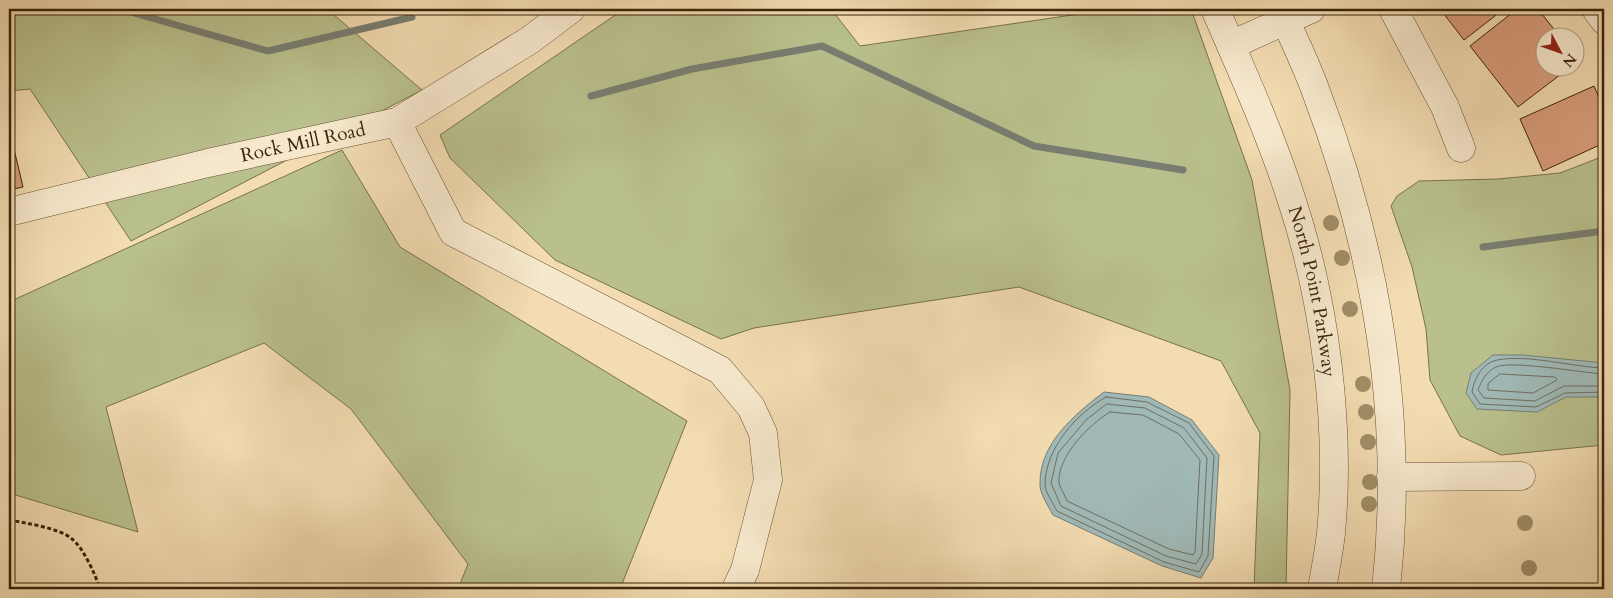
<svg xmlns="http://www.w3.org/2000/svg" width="1613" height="598" viewBox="0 0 1613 598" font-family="Cardo,serif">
<rect width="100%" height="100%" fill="#f3dcb2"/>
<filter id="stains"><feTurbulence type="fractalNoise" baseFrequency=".004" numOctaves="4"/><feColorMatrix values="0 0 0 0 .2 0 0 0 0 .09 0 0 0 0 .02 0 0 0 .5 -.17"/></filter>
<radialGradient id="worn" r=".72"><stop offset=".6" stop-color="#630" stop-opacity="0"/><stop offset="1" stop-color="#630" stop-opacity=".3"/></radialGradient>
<path fill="#b9c08d" stroke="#7a724a" d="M9 9H327L422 90 131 241 30 89 9 91Z
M624 9H831L860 46 1086 13 1095 9H1191L1252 180 1290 390 1286 589H1254L1260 433 1221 361 1019 287 754 328 721 339 555 260 450 158 440 135Z
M342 150 400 247 687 421 620 589H458L468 564 351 409 264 343 106 407 138 532 9 493V302Z
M1604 156V445L1501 455 1460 436 1430 380 1426 329 1412 267 1391 206 1397 196 1419 181 1498 179 1560 173Z"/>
<path fill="#a0b9b7" stroke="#787e71" d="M1493 355H1523L1604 363V397H1566L1537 412 1477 409 1466 393 1471 373Z
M1104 392 1149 397 1192 420 1219 455 1213 558 1201 578 1162 566 1053 515C1049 507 1039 493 1040 483 1040 443 1074 415 1104 392Z"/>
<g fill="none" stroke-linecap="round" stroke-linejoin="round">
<path stroke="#6e6f60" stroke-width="1" d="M1604 368C1571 367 1529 354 1497 360 1482 363 1474 379 1472 392L1480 404 1536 407 1565 393 1604 392
M1500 374 1555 377 1557 380 1533 393 1488 390V384Z
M1604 374C1583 373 1512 360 1496 367 1487 371 1481 381 1478 390L1484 398 1535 401 1564 386H1604
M1106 397 1147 402 1189 423 1214 456 1208 556 1199 572 1164 562 1057 511C1053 503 1044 491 1045 482 1047 447 1076 414 1106 397Z
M1107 404 1145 408 1184 428 1207 458 1202 554 1196 564 1166 556 1061 506 1051 483 1058 453 1086 420Z
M1110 412 1143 415 1179 434 1200 460 1195 552 1193 555 1169 549 1067 501C1065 495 1060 488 1059 483 1057 456 1090 424 1110 412Z"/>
<path stroke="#787e71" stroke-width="7" d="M120 9 268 51 412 17
M591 96 692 69 822 46 1034 146 1183 170
M1483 247 1604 231"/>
</g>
<path fill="#d89d7a" stroke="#3b2508" d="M1440 9H1504L1464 40Z
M1517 9H1538L1561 38H1546V68H1569L1518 107 1470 46Z
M1594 86 1604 109V143L1543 171 1520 119Z
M9 128 23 187 9 190Z"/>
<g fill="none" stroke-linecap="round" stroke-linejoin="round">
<defs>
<g id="minor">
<path id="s1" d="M1215 9C1242 71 1270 133 1291 198 1325 300 1341 426 1331 533 1329 552 1325 571 1322 589"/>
<path d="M1280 9C1292 35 1305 62 1315 89 1376 249 1405 418 1386 589"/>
<path d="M1393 9 1445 107 1461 148"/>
<path d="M1596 9 1604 20"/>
<path d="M1231 45 1311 9"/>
<path d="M397 122 453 232 720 370 751 407 763 433 768 480 745 570 736 589"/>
<path id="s2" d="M9 212 208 163 397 122 530 40 571 9"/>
<path d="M1391 477 1521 476"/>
</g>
</defs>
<use href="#minor" stroke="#695332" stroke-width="29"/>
<path stroke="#3b2508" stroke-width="3" stroke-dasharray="4 2.5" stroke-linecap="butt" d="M9 520C25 523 60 528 72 539 83 547 96 576 100 589"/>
<use href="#minor" stroke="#f7e8cd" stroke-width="28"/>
</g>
<g fill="#9f8d67">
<circle cx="1331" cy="223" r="8"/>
<circle cx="1342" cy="258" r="8"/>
<circle cx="1350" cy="309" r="8"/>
<circle cx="1363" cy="384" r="8"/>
<circle cx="1366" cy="412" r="8"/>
<circle cx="1368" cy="442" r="8"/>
<circle cx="1370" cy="482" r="8"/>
<circle cx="1369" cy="504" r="8"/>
<circle cx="1525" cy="523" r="8"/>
<circle cx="1529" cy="568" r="8"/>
</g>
<g text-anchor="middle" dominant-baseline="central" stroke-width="5" stroke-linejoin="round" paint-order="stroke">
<g font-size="19" fill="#3b2508" stroke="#f7e8cd">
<text stroke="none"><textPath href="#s2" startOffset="302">Rock Mill Road</textPath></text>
<text stroke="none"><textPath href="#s1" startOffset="300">North Point Parkway</textPath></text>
</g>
</g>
<rect width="1613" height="598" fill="none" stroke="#f3dcb2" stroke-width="30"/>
<rect x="10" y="10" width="1593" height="578" fill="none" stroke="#3b2508" stroke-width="2.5"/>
<rect x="15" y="15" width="1583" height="568" fill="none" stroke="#3b2508"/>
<g transform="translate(1560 52) rotate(131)"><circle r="24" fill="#f7e8cd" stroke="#ac9a7e"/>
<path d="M0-4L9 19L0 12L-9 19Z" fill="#8f2418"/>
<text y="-8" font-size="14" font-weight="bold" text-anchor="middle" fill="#3b2508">N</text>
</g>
<rect width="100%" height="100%" filter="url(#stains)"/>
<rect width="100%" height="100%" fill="url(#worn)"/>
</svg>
